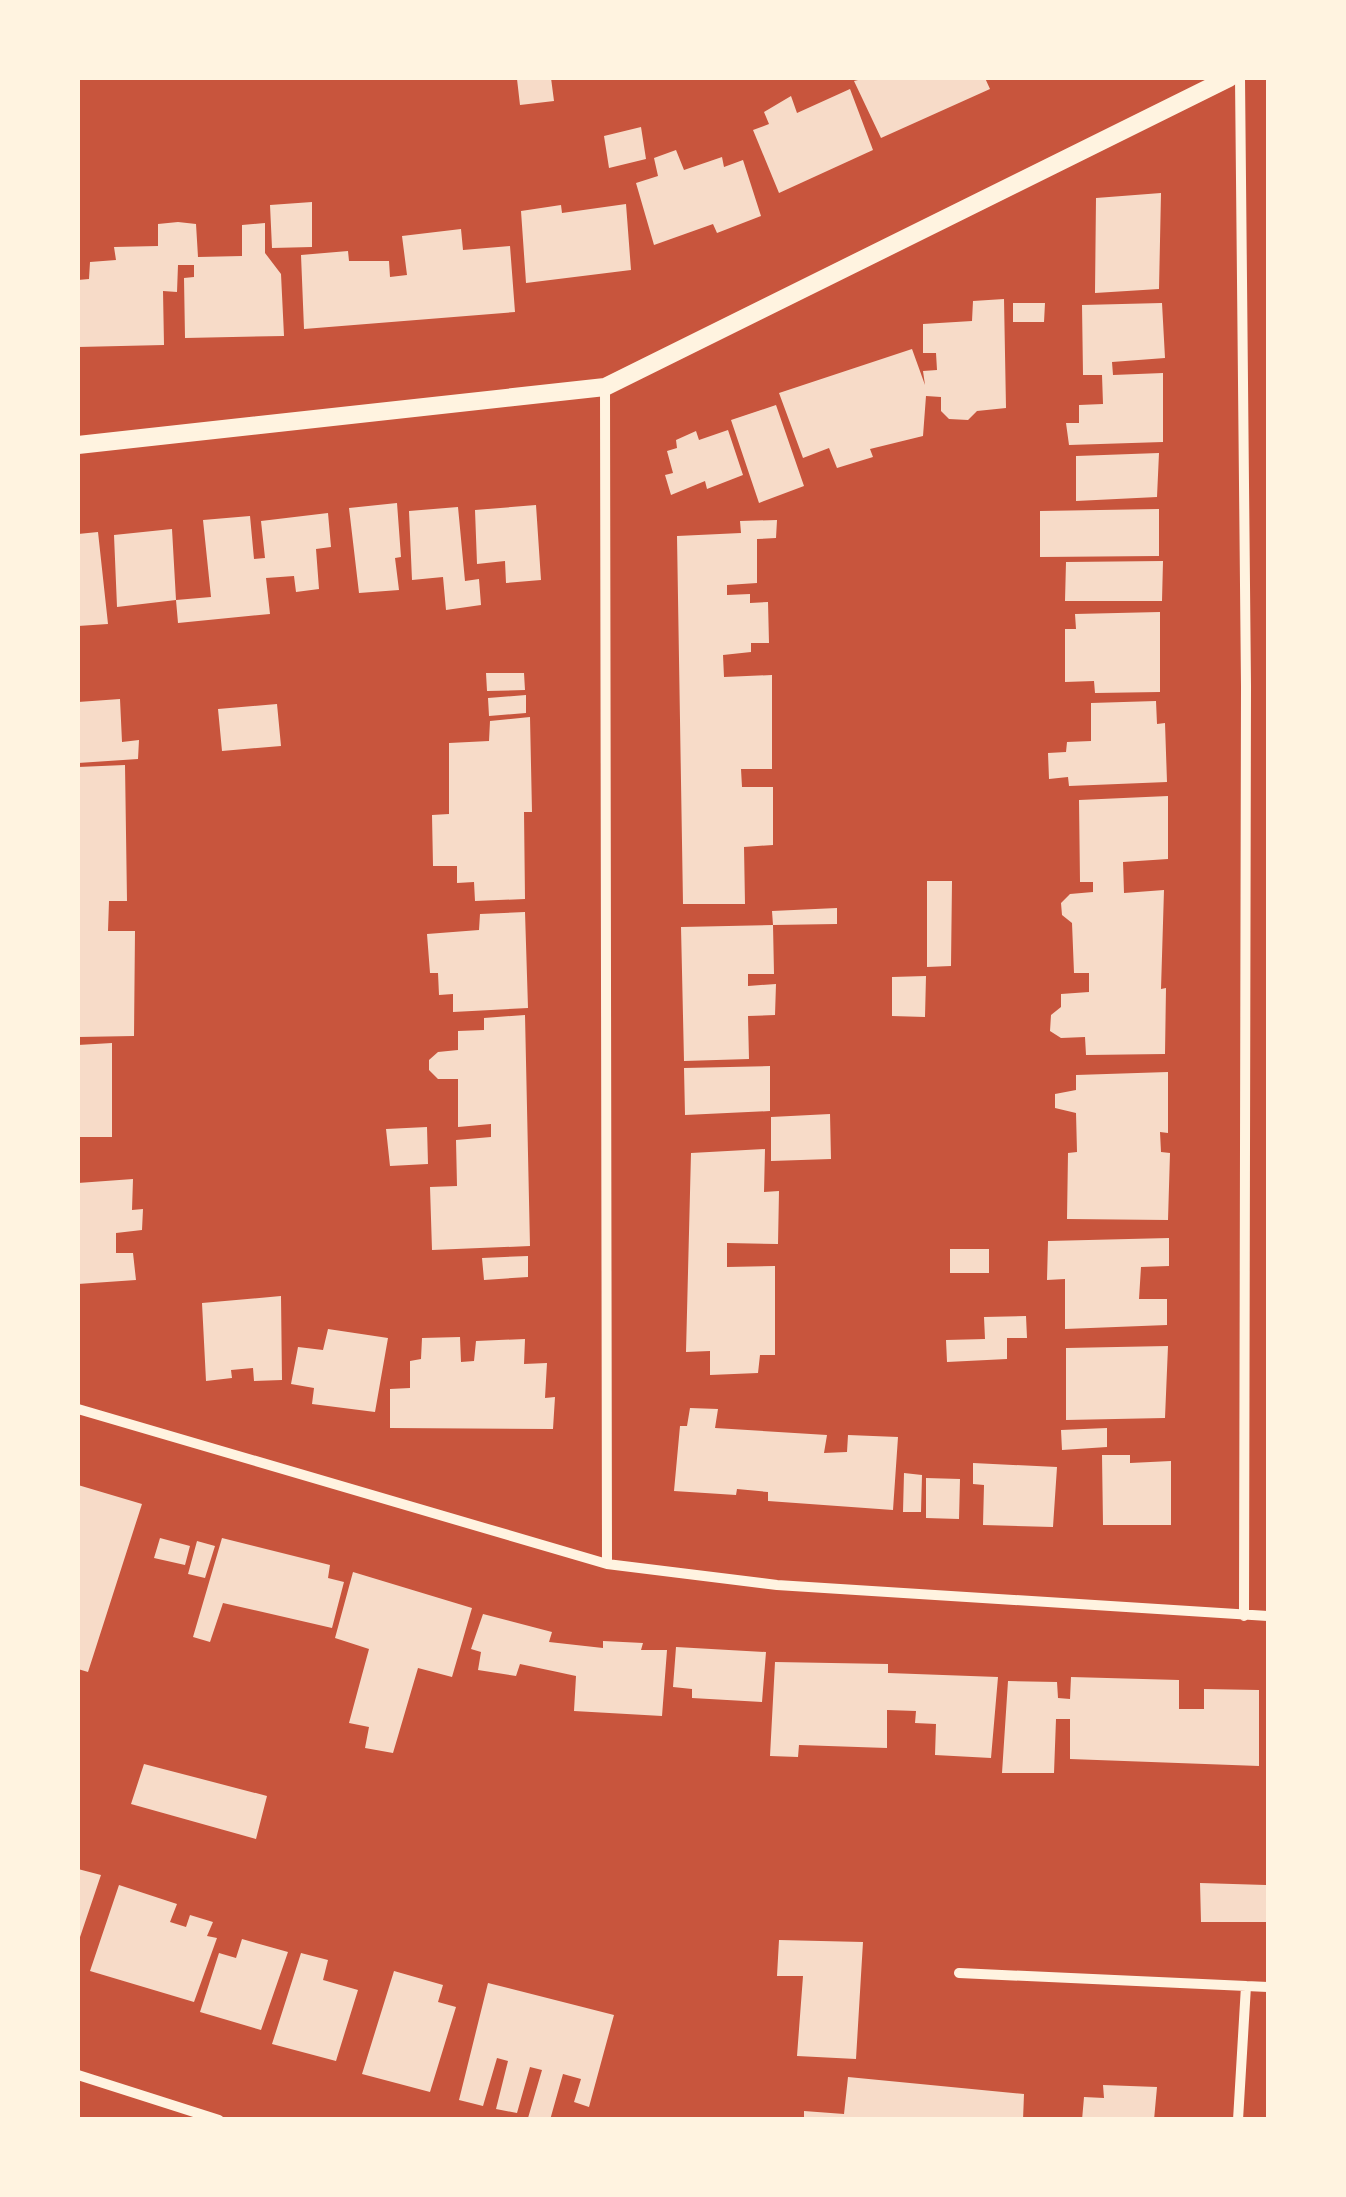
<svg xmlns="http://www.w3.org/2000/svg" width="1346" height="2197" viewBox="0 0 1346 2197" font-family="Merriweather,serif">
<rect width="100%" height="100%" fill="#c8553d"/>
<path fill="#f7dbc8" d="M551 78 554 101 520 105 517 79Z
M862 79 985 78 990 89 881 138 854 81Z
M850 89 873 150 779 193 753 130 769 124 764 112 791 96 797 113Z
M641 127 646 159 609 168 604 136Z
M676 150 684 170 722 157 724 167 743 160 761 216 717 233 713 224 654 245 636 183 658 176 654 158Z
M1161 193 1159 289 1095 293 1096 198Z
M312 202V247L272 248 270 205Z
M626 204 631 270 526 283 521 211 561 205 562 213Z
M178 222 196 224 198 257 242 256V225L265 223V253L281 274 284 336 185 338 184 278 194 277V265H178L177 292 163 291 164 345 78 347V280L89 279 90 262 116 260 114 247 158 246V224Z
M461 229 463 250 510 246 515 312 304 329 301 255 348 251 349 261H389L390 277 407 275 402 236Z
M1004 299 1006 408 977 411 968 420 949 419 941 411V397L926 396 923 436 870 449 873 457 837 468 829 448 803 458 779 393 912 349 925 385 923 371 937 370 936 353H923V324L972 321 973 301Z
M1013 303H1045L1044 322H1013Z
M1162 303 1165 358 1112 362 1113 375 1163 373V442L1069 445 1066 423H1079V405L1103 404 1102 375H1083L1082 305Z
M776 405 804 486 759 503 731 420Z
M728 430 743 475 707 489 705 481 671 495 665 475 673 473 667 451 677 448 676 440 696 431 699 440Z
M1159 453 1157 497 1076 501V456Z
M397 503 401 557 395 558 399 590 359 593 349 508Z
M536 505 541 580 506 583 505 561 477 564 475 510Z
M458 507 465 581 479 579 481 605 446 610 443 577 412 580 409 511Z
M1159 509V556L1040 557V511Z
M328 513 331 547 316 549 319 589 296 592 294 576 266 578 270 614 178 623 176 600 211 597 203 520 250 516 254 559 265 558 261 521Z
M777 520 776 538 757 539V583L727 585V595L750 594V603L768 602 769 643H751V652L723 655 724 677 772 675V769H741L742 787H773V845L744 847 745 904H683L677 536 741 533 740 521Z
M172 529 176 600 117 607 114 535Z
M98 532 108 624 78 626V534Z
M1163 561 1162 601H1065L1066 562Z
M1160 612V692L1095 693 1094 681 1065 682V629H1076L1075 614Z
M486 673H524L525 690 487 691Z
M526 695V713L489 716 488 698Z
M120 699 122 742 139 740 138 759 78 763V702Z
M1156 701 1157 724 1165 723 1167 782 1069 786 1068 777 1049 779 1048 753 1066 752 1067 742 1091 741V703Z
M277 704 281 746 222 751 218 709Z
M530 717 532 812H524L525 899 475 901 474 882 457 883V866H433L432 815 449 814V743L489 741 490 721Z
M125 765 127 901H109L108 931H135L134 1036 78 1037V767Z
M1168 796V859L1123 862 1124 893 1164 890 1161 989 1166 988 1165 1054 1086 1055 1085 1037 1061 1038 1050 1031 1051 1015 1061 1007V994L1089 992V973H1074L1072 923 1062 915 1061 903 1070 894 1093 892V882H1080L1079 800Z
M927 881H952L951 966 927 967Z
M837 908V924L773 925 772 911Z
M525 912 528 1008 453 1012V994L439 995 438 973H430L427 934 479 930 480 914Z
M773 925 774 974H748V986L776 984 775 1015 748 1016 749 1059 684 1061 681 927Z
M926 976 925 1017 892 1016V977Z
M525 1015 530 1246 432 1250 430 1187 457 1186 456 1140 491 1137V1124L458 1127V1079H438L429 1070V1060L438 1052 458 1050V1031L484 1030V1018Z
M112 1043V1137H78V1045Z
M770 1066V1111L685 1115 684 1068Z
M1168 1072V1133L1160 1132 1161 1152 1170 1153 1168 1220 1067 1219 1068 1153 1077 1152 1076 1113 1055 1108V1094L1076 1090V1075Z
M830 1114 831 1159 771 1161V1117Z
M427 1127 428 1164 390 1166 386 1129Z
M765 1149 764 1192 779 1191 778 1244 727 1243V1267L775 1266V1355H760L758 1373 710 1375V1351L686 1352 691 1153Z
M133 1179 132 1210 143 1209 142 1230 116 1233V1253H133L136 1280 78 1284V1183Z
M1169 1238V1266L1141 1267 1139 1299H1167V1325L1065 1329V1279L1047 1280 1048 1241Z
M950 1249H989V1273H950Z
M528 1256V1277L484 1280 482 1258Z
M281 1296 282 1380 254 1381 253 1368 231 1370 232 1378 206 1381 202 1303Z
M1026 1316 1027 1338H1007V1359L947 1362 946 1340 985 1339 984 1317Z
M328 1329 388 1338 375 1412 312 1404 314 1388 291 1384 298 1347 323 1350Z
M460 1337 461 1362 474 1361 476 1341 525 1339 524 1364 547 1363 545 1398 555 1397 553 1429 390 1428V1389L410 1388V1361L421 1359 422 1338Z
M1168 1346 1165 1418 1066 1420V1348Z
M690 1408 718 1409 715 1428 827 1435 824 1453 847 1452 848 1435 898 1437 893 1510 768 1501V1492L737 1489 736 1495 674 1491 680 1426H687Z
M1107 1428V1447L1062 1450 1061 1430Z
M1102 1455H1130V1463L1171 1461V1525H1103Z
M973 1463 1057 1467 1053 1527 983 1525 984 1485 973 1484Z
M904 1473 922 1475 921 1512H903Z
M926 1478 960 1479 959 1519 926 1518Z
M78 1485 142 1504 88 1672 78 1669Z
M160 1538 190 1546 185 1565 154 1558Z
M222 1538 330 1565 328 1578 344 1582 332 1628 223 1603 210 1642 193 1637Z
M197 1541 215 1546 205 1578 188 1574Z
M353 1572 472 1608 452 1677 418 1668 393 1753 365 1748 369 1727 349 1723 369 1649 335 1638Z
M483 1614 552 1632 549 1642 603 1648V1641L643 1643 641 1650H667L662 1716 574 1711 576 1676 520 1664 516 1676 478 1670 481 1652 471 1649Z
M676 1647 766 1652 762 1702 692 1698V1689L673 1687Z
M775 1662 888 1664V1673L998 1677 991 1758 935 1755 936 1724 915 1723 916 1711 887 1710V1748L799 1745 798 1757 770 1756Z
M1071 1677 1179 1680V1709H1204V1689L1259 1690V1766L1070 1759V1719H1056L1054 1773H1002L1008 1681 1057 1682 1058 1698 1070 1699Z
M144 1764 267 1796 256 1839 131 1804Z
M78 1869 101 1875 78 1943Z
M1200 1883 1266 1885V1922H1201Z
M119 1885 177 1904 170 1922 186 1927 190 1915 213 1922 207 1936 217 1938 194 2002 90 1971Z
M242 1939 288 1952 261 2030 200 2012 219 1953 236 1958Z
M779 1940 863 1942 856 2059 797 2056 803 1976H777Z
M301 1953 328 1960 323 1980 358 1990 336 2061 272 2044Z
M394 1971 443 1985 438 2002 456 2007 430 2092 362 2074Z
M488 1983 614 2015 589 2107 574 2102 581 2079 563 2074 550 2120 528 2118 542 2070 530 2067 517 2113 496 2109 508 2061 497 2058 483 2106 459 2100Z
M848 2077 1024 2094 1023 2120H804V2111L844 2114Z
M1103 2085 1157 2087 1154 2120H1082L1084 2097 1104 2098Z"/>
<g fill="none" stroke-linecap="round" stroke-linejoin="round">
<path stroke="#fff3e0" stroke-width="10" d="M1240 78 1246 686 1244 1616
M605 387 607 1564
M78 1409 607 1564 777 1585 1268 1616
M959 1973 1268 1987
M78 2075 219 2120
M1238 2120 1246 1986"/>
<path stroke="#fff3e0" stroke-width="18" d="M78 445 605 387 1229 78"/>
</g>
<rect width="1346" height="2197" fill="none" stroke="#fff3e0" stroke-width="160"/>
</svg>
